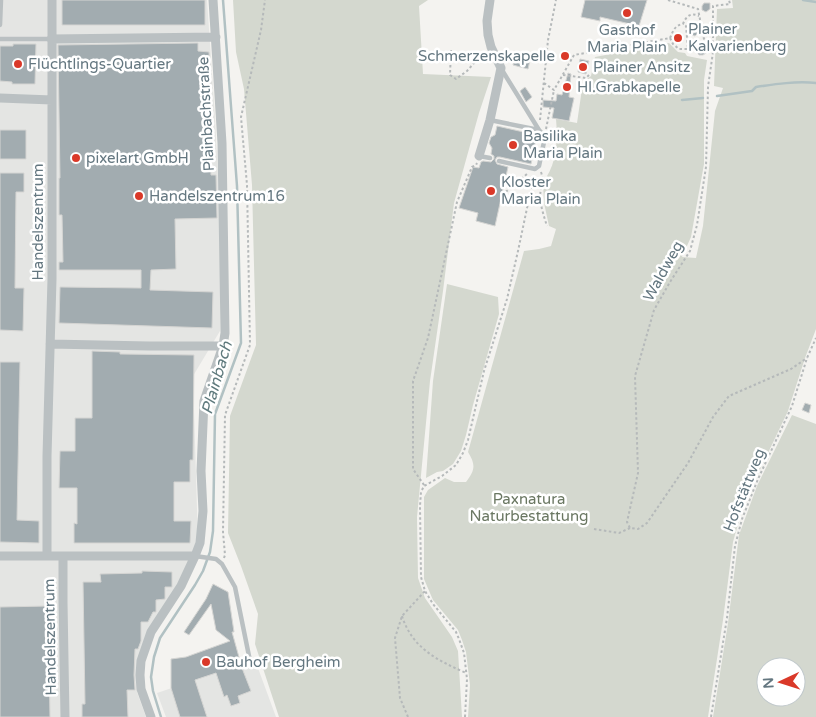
<svg xmlns="http://www.w3.org/2000/svg" width="816" height="717" viewBox="0 0 816 717" font-family="'Varela Round',sans-serif">
<rect width="100%" height="100%" fill="#f4f3f0"/>
<path fill="#e4e5e3" d="M0 0H207L215 117 220 219V331L193 376 198 542 184 573 141 651 137 692 146 717H0Z
M255 660 276 717H166L157 693Z"/>
<path fill="#d4d8cf" fill-rule="evenodd" d="M233 0H428L419 6 423 74 491 77 479 113 454 203 443 291 430 381 417 517 418 578 425 598 452 637 458 651 462 717H279L255 644 258 614 241 566 228 533 230 416 256 345 252 185 244 89 236 52Z
M732 0H816V329L805 358 788 411 756 478 740 517 733 542 723 620 708 717H468L470 685 466 652 462 640 458 630 433 600 424 579V497L428 490 445 478 454 482H466C475 470 476 465 468 452L524 251 539 249 551 246 556 229 549 226 544 203 543 182C557 164 558 140 556 119L577 123 583 82 591 76 595 57 669 43 678 52 685 53 687 56 707 60 704 80V164L691 237 682 257 696 258 703 226 715 111 723 88 714 86 717 9 733 8Z
M447 284 498 297 499 314 473 405 466 435 461 451 453 464 443 471 437 472 426 478 433 381Z
M792 415 816 424V717H713L728 623 739 535 757 486ZM766 667H796V697H766Z"/>
<g fill="none" stroke-linecap="round" stroke-linejoin="round">
<path stroke="#b1c1c3" stroke-width="2.5" d="M803 0 816 2
M717 96 752 91 756 87C776 84 796 81 816 83
M682 100 703 98
M161 717 153 691 151 677 154 657 160 638 195 585 203 571 210 552 213 531 215 414 241 343 237 186 223 0"/>
</g>
<path fill="#a2acb0" stroke="#d5d5d3" d="M62 0H205V25H62Z
M585 0H647L639 26 600 17V21L581 17Z
M704 3H710V9L706 12 702 10V6Z
M692 25H696L698 29V33L695 36 692 35 687 30Z
M198 43V51L209 52 211 88H204V120L211 121 212 145H210L211 175H216L217 218 175 219 176 269 151 270 150 290 213 292 212 328 59 323 60 287 141 288V270H59V262H63L62 215H59V178H60L58 45Z
M13 44H36L35 84H12V82L0 81V46H13Z
M702 47H706V53L703 55H699L697 52 698 48Z
M568 51 569 58 567 61H564L562 58 561 55 563 52Z
M515 56 530 60 528 69 513 65Z
M580 59 589 61 586 74 578 72Z
M568 73 571 74 569 97 574 98 569 121 552 118 554 108 543 107V100L556 101 557 94 562 95Z
M525 87 532 97 526 102 520 91Z
M497 126 537 135 531 164 500 157H497L495 160 497 164 508 167 495 226 476 221 478 213 459 208 473 167 479 168 481 162 483 161 491 162 494 159V156L491 154 492 148 489 143 491 137 495 135Z
M0 130H26V159H0Z
M0 173H24V192H16L15 288H24L23 331 0 330Z
M92 351 120 352V354L194 355 193 460H190V482H174V521H191L190 543H74V523L77 524V488H59L60 451H75V418H92Z
M0 362H20L17 520 39 521V543L0 542Z
M805 403 811 405 809 413 802 410Z
M142 571 172 572V587H165V599L156 600V612H153L148 622H141V641L138 649H135L134 675 135 690H127L128 717H82V704H85L83 582H101L100 574 142 573Z
M213 584 228 592 234 632H232L242 668 251 691 238 696 240 703 231 706 227 695 224 697 216 673 195 680 207 717H180L171 688V659L186 657 230 641 216 630 211 604 189 635 184 632 206 599Z
M48 606 50 717H0V607Z"/>
<g fill="none" stroke-linecap="round" stroke-linejoin="round">
<path stroke="#b5b9ba" stroke-width="2" stroke-dasharray="2.5 2.5" stroke-linecap="butt" d="M668 0 698 9 703 35 707 51 710 53 713 52V6L730 4 729 0
M670 38 673 44 679 49H688L686 26 683 24
M670 38C673 31 675 25 683 24 686 16 691 12 699 16
M451 50 450 75 456 79 467 71 483 53
M713 52 708 87 706 167 697 225 690 251 670 282 654 310 635 376 638 473 627 522 630 528 638 529 647 523 688 463 713 417 729 396 791 369 807 358
M563 75 586 78 589 75
M544 83 554 90 574 55 670 38
M540 120 548 40 556 0
M546 129 554 90
M541 172C544 180 540 189 540 198 541 207 544 217 547 226
M502 195 527 174
M424 485 413 469V381L428 338 457 202 472 167 476 165 477 163
M594 529 619 533 630 528
M224 558 225 555 223 532 225 415 250 345 247 185 241 117 261 30 265 0
M402 616C412 648 437 660 466 673
M408 717 400 698 395 638 402 616 425 591
M465 717 467 679 464 653 459 639 456 632 433 604 425 591 421 577 420 506 421 492 424 486 442 476 456 465 463 453 468 440 484 371 507 299 518 251 534 175
M711 717 727 618 735 546 742 519 758 479 792 406 807 358 816 338"/>
<path stroke="#bac0c2" stroke-width="4.5" d="M0 25 1 0
M0 39H51
M490 120 539 130
M479 156 490 158
M499 161 535 169 539 166 545 137 539 130 502 70
M195 556 216 559 222 564 235 587 250 661"/>
<path stroke="#bac0c2" stroke-width="9" d="M51 39 216 37
M0 98 52 100
M479 156 490 120 501 68 491 47 488 35 487 21 490 0
M50 344 149 346H223
M0 556H195
M47 556V456L52 279V0
M63 556V602L65 717
M151 717 141 689 140 675 141 661 151 632 181 586 195 556 200 543 203 511 201 471 204 401 223 346 225 333 222 143 213 0"/>
</g>
<g fill="#da3929" stroke="#fff" stroke-width="2">
<circle cx="627" cy="13" r="5"/>
<circle cx="678" cy="38" r="5"/>
<circle cx="565" cy="56" r="5"/>
<circle cx="18" cy="64" r="5"/>
<circle cx="583" cy="67" r="5"/>
<circle cx="567" cy="87" r="5"/>
<circle cx="513" cy="145" r="5"/>
<circle cx="76" cy="158" r="5"/>
<circle cx="491" cy="191" r="5"/>
<circle cx="139" cy="196" r="5"/>
<circle cx="206" cy="662" r="5"/>
</g>
<g text-anchor="middle" dominant-baseline="central" stroke-width="5" stroke-linejoin="round" paint-order="stroke">
<g font-size="15" fill="#647780" stroke="#fff" text-anchor="start">
<text x="688" y="29">Plainer<tspan x="688" dy="17">Kalvarienberg</tspan></text>
<text x="627" y="30" text-anchor="middle">Gasthof<tspan x="627" dy="17">Maria Plain</tspan></text>
<text x="555" y="56" text-anchor="end">Schmerzenskapelle</text>
<text x="28" y="64">Flüchtlings-Quartier</text>
<text x="593" y="67">Plainer Ansitz</text>
<text x="577" y="87">Hl.Grabkapelle</text>
<text x="523" y="136">Basilika<tspan x="523" dy="17">Maria Plain</tspan></text>
<text x="86" y="158">pixelart GmbH</text>
<text x="501" y="182">Kloster<tspan x="501" dy="17">Maria Plain</tspan></text>
<text x="149" y="196">Handelszentrum16</text>
<text x="216" y="662">Bauhof Bergheim</text>
</g>
<g font-size="15" fill="#647780" stroke="#fff">
<text transform="translate(206 114) rotate(-93)">Plainbachstraße</text>
<text transform="translate(38 222) rotate(-90)">Handelszentrum</text>
<text transform="translate(663 271) rotate(-61)">Waldweg</text>
<text transform="translate(744 490) rotate(-68)">Hofstättweg</text>
<text transform="translate(50 637) rotate(-91)">Handelszentrum</text>
</g>
<g font-size="15" fill="#6a7762" stroke="#fff">
<text x="529" y="499">Paxnatura<tspan x="529" dy="17">Naturbestattung</tspan></text>
</g>
<g font-size="16" font-style="italic" fill="#5f7a7d" stroke="#fff">
<text transform="translate(217 378) rotate(-74)">Plainbach</text>
</g>
</g>
<g transform="translate(781 682) rotate(266)"><circle r="24" fill="#ffffff" stroke="#c1c9cc"/>
<path d="M0-4L9 19L0 12L-9 19Z" fill="#da3929"/>
<text y="-8" font-size="14" font-weight="bold" text-anchor="middle" fill="#647780">N</text>
</g>
</svg>
